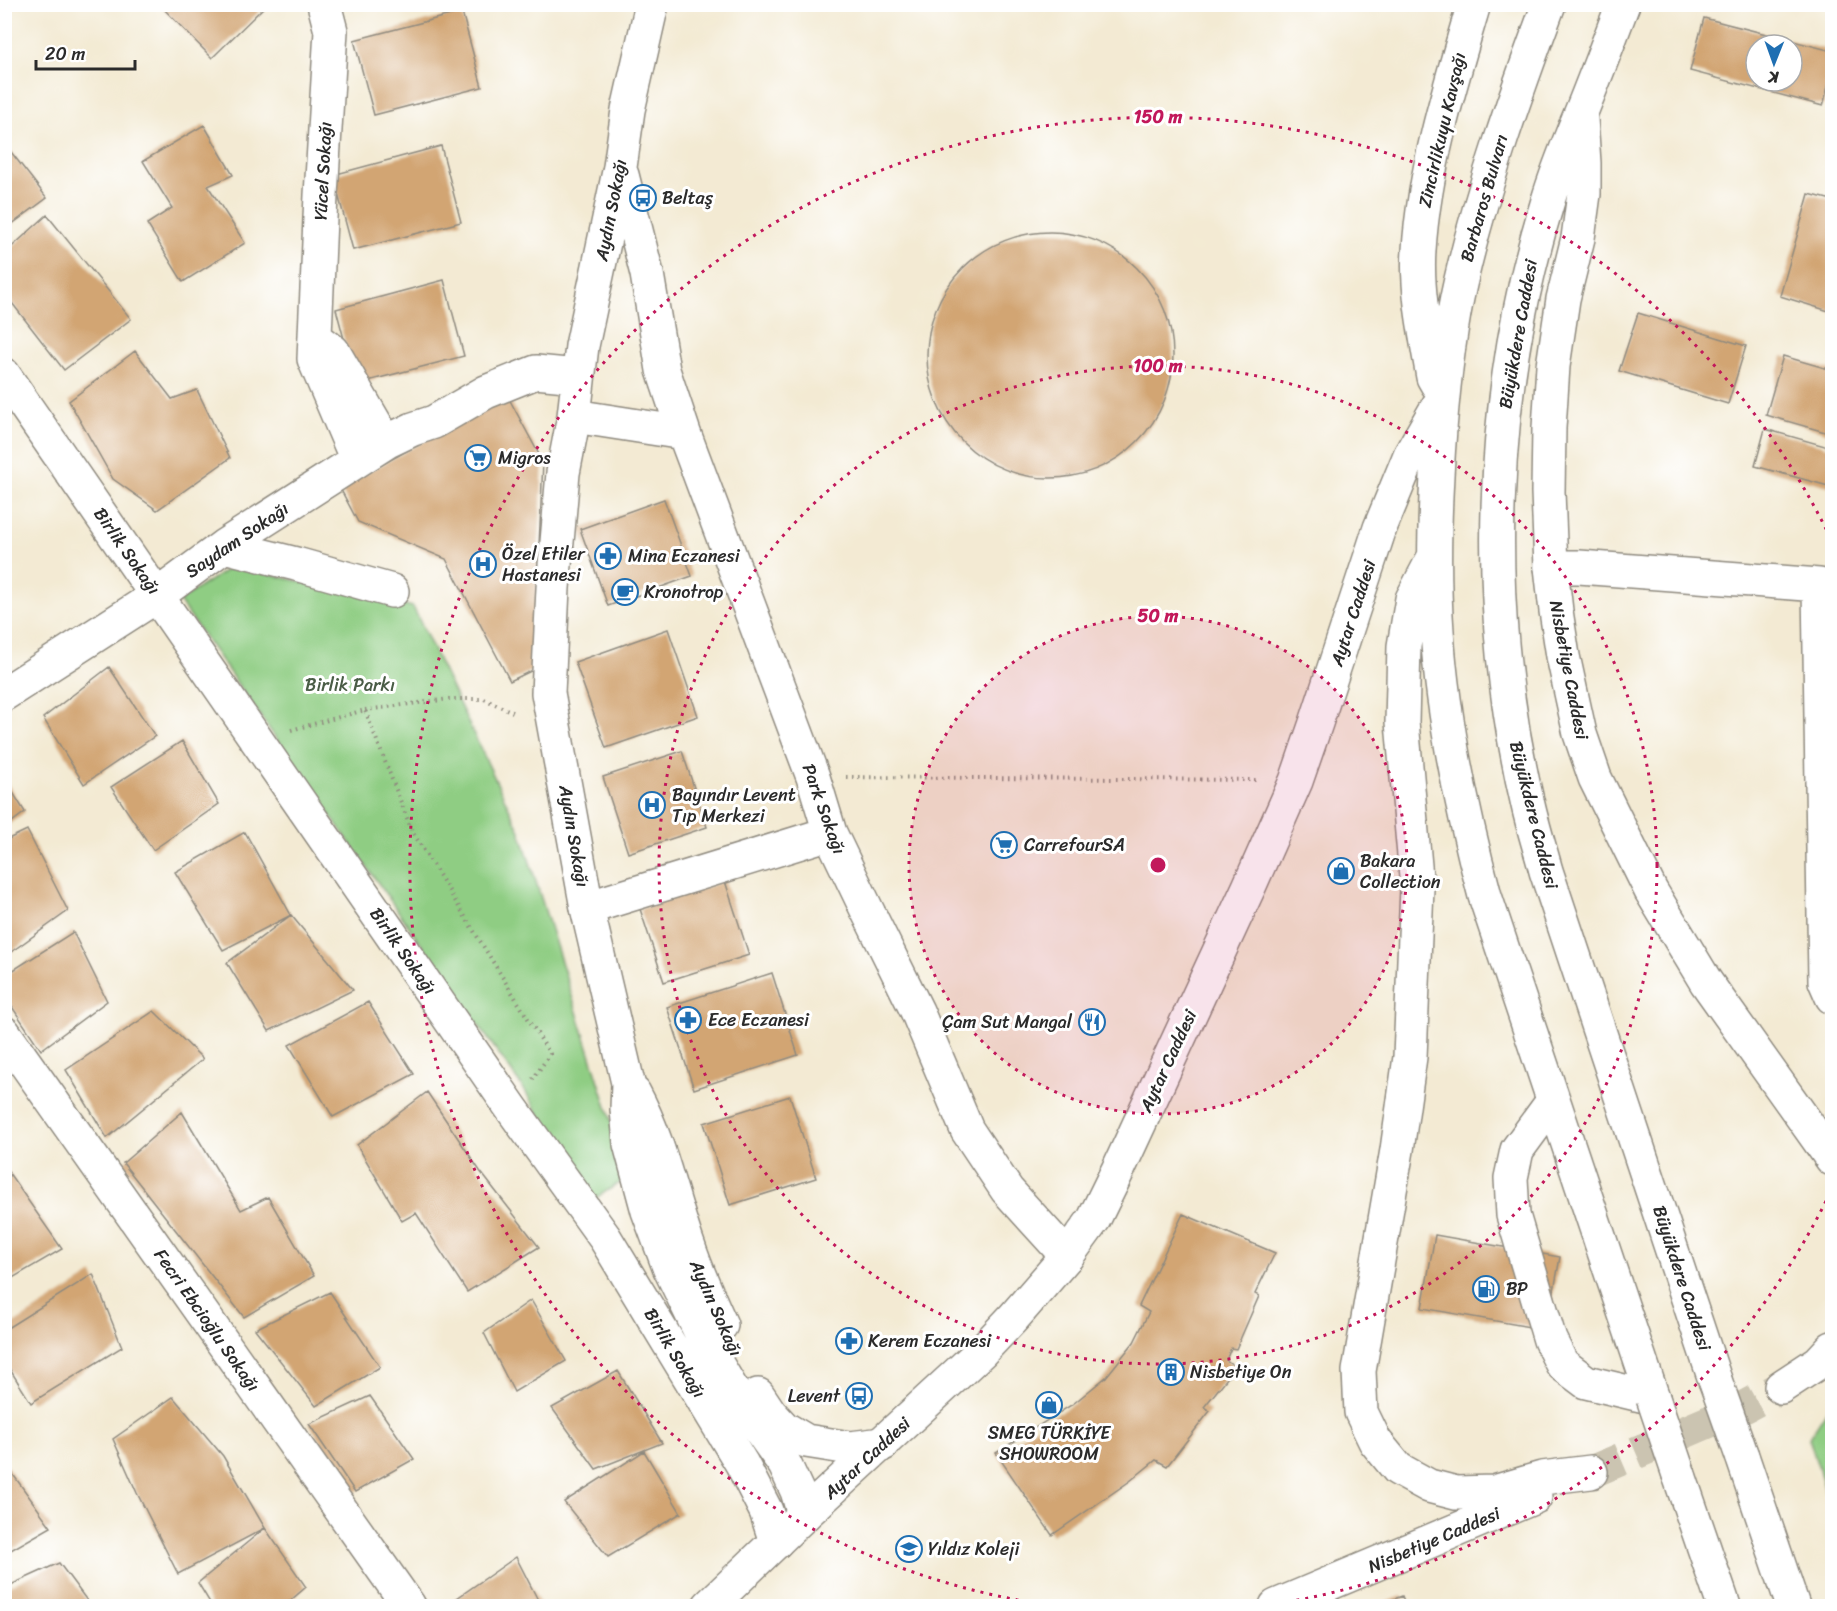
<svg xmlns="http://www.w3.org/2000/svg" width="1837" height="1611" viewBox="0 0 1837 1611" font-family="Sriracha,sans-serif">
<rect width="100%" height="100%" fill="#fff"/>
<filter id="ink" filterUnits="userSpaceOnUse"><feTurbulence type="fractalNoise" baseFrequency=".0167" numOctaves="2"/><feDisplacementMap in="SourceGraphic" scale="12" xChannelSelector="R" yChannelSelector="G"/><feConvolveMatrix kernelMatrix="1 2 1 2 8 2 1 2 1" color-interpolation-filters="sRGB"/></filter>
<filter id="wash" filterUnits="userSpaceOnUse"><feTurbulence type="fractalNoise" baseFrequency=".008" numOctaves="4" result="noise"/><feDisplacementMap in="SourceGraphic" scale="24" xChannelSelector="R" yChannelSelector="G"/><feGaussianBlur stdDeviation="1.35" result="paint"/><feColorMatrix in="noise" values="0 0 0 0 0 0 0 0 0 0 0 0 0 0 0 0 0 1.4 0 .05"/><feComposite in="paint" operator="in"/></filter>
<g filter="url(#wash)">
<rect width="100%" height="100%" fill="#f3ead3"/>
<path fill="#8fcd83" stroke="#5d7c57" stroke-width="1.5" d="M232 566 413 607 520 831 629 1177 591 1201 525 1091 179 601Z
M1832 1402V1511L1809 1438Z"/>
<g id="blocks">
<path fill="#d2a573" fill-rule="evenodd" d="M159 4H267L212 58Z
M462 12 482 87 374 115 354 40Z
M1704 18 1832 51V71L1823 106 1690 71ZM1756 45H1792V81H1756Z
M204 125 233 175 208 186 245 243 183 282 147 224 172 208 143 161Z
M4 143 47 198 4 230Z
M441 146 461 222 353 250 333 175Z
M1809 194 1832 200V312L1780 296Z
M47 215 131 319 64 370 5 294V253Z
M927 355a123 123 0 1 1 246 0a123 123 0 1 1-246 0Z
M444 280 464 356 356 384 336 309Z
M1638 313 1746 346 1728 404 1619 371Z
M135 351 172 399 197 390 230 458 157 510 113 479 69 401Z
M1783 356 1832 370V434L1766 415Z
M507 395 543 462 533 670 510 681 446 559 358 522 340 488Z
M1765 429 1832 448V487L1755 466Z
M664 499 692 576 608 606 580 529Z
M668 629 698 716 606 748 575 662Z
M109 667 155 736 84 784 43 718Z
M182 741 219 804 153 850 111 787Z
M682 751 707 827 628 853 603 777Z
M4 778 25 812 4 828Z
M27 830 68 911 4 957V841Z
M245 832 291 915 353 990 269 1031 227 963 291 915 223 950 175 872Z
M725 881 749 955 664 982 640 909Z
M73 932 107 1001 41 1050 4 995V976Z
M772 973 798 1055 694 1089 667 1007Z
M368 1002 414 1074 333 1117 289 1045Z
M154 1011 203 1059 107 1138 66 1070Z
M427 1092 480 1171 539 1247 467 1292 416 1213 402 1221 357 1145Z
M790 1096 816 1178 730 1205 704 1123Z
M182 1112 241 1210 268 1197 314 1276 244 1317 123 1163Z
M4 1166 62 1249 4 1283Z
M1183 1214 1275 1253 1255 1294 1259 1296 1236 1349 1231 1348 1226 1360 1236 1367 1204 1407 1210 1411 1167 1466 1156 1460 1130 1481 1052 1535 996 1453 1073 1404 1106 1377 1134 1342 1149 1312 1139 1306Z
M1435 1235 1560 1257 1547 1330 1422 1308Z
M93 1274 122 1347 31 1403 4 1360V1330Z
M330 1292 380 1367 316 1406 255 1329Z
M531 1300 566 1361 514 1392 484 1333Z
M618 1371 662 1443 596 1469 552 1408Z
M370 1396 414 1459 355 1492 309 1424Z
M173 1397 223 1456 265 1528 178 1574 137 1493 113 1439Z
M644 1451 681 1513 608 1557 564 1502Z
M4 1462 51 1527 4 1554Z
M265 1528 306 1587 284 1606H212L198 1583Z
M516 1557 541 1606H452L450 1603Z
M59 1563 91 1606H5L4 1588Z
M1402 1596 1406 1606H1376Z"/>
</g>
</g>
<g filter="url(#ink)">
<use href="#blocks" fill-opacity="0" stroke="#8f8a7f" stroke-width="1.5"/>
<g fill="none" stroke-linecap="round" stroke-linejoin="round">
<path stroke="#cbc4b1" stroke-width="33" stroke-dasharray="33 16" stroke-linecap="butt" d="M1591 1472 1746 1406 1781 1387"/>
<defs>
<path id="minor" d="M324 4 331 31 321 195 314 359 357 460
M652 4 628 110 620 167 582 346 574 416 563 473 553 588 548 693 587 908 628 1083 627 1109 630 1144 648 1211 669 1267 712 1356 737 1398 785 1465 797 1491 804 1515
M622 175 647 274 663 370 684 433
M316 338 333 351 386 442
M4 375 512 1109 605 1238 742 1464 766 1511 776 1542
M574 416 684 433 813 777 830 833 866 908 917 1011 967 1130 1007 1190 1067 1256
M224 546 296 564 392 591
M1551 567H1579L1819 585 1825 981 1832 997
M4 694 158 595 224 546 386 442 413 429 434 422 486 392 536 372 577 376
M587 908 830 833
M4 1033 409 1606
M634 1093C660 1141 670 1194 688 1245 697 1272 709 1299 721 1325
M1553 1101 1517 1150 1511 1178 1513 1215 1550 1340 1562 1364 1586 1382 1653 1398
M758 1395 770 1413 784 1428 806 1441 850 1448 883 1444"/>
<path id="major" d="M1549 4C1515 96 1482 188 1460 284 1449 331 1444 381 1440 429 1435 496 1432 564 1437 631 1443 720 1462 810 1485 896L1653 1398
M1623 4C1609 41 1595 78 1580 115 1568 144 1556 173 1547 204 1488 395 1482 611 1528 805 1533 827 1540 849 1546 871L1715 1380
M1581 119 1584 163V194L1578 238 1563 299 1553 366 1549 428 1548 492 1551 567 1556 611 1563 656 1580 734 1595 778 1651 891 1706 982 1832 1159
M1437 384 1433 377C1426 336 1416 292 1419 250 1424 169 1451 82 1474 4
M1434 557 1412 599 1404 646 1402 722 1417 888 1410 1057 1397 1150 1359 1371 1361 1412 1375 1441 1398 1469 1429 1486 1456 1493 1494 1492 1542 1478 1591 1472
M1781 1387 1819 1362 1832 1348
M1742 1456 1793 1606
M1679 1475 1724 1606
M709 1606 804 1515 982 1351 1014 1317 1067 1256 1094 1219 1118 1170 1249 887 1296 781 1316 723 1380 528 1410 455 1438 406
M1276 1606 1535 1497"/>
</defs>
<use href="#minor" stroke="#8f8a7f" stroke-width="36"/>
<use href="#major" stroke="#8f8a7f" stroke-width="36"/>
<path stroke="#8f8a7f" stroke-width="4" stroke-dasharray="1.5 4.5" stroke-linecap="butt" d="M365 710 449 699H484L517 714
M291 730 365 710 412 831 550 1054 533 1079
M846 777 1259 780"/>
<use href="#minor" stroke="#fff" stroke-width="33"/>
<use href="#major" stroke="#fff" stroke-width="33"/>
<defs>
<path id="major-bridge" d="M1715 1380 1742 1456
M1653 1398 1679 1475"/>
</defs>
<use href="#major-bridge" stroke="#8f8a7f" stroke-width="36" stroke-linecap="butt"/>
<use href="#major-bridge" stroke="#fff" stroke-width="33"/>
</g>
</g>
<circle cx="1158" cy="865" r="249" fill="#c2185b" fill-opacity=".12"/>
<g fill="none" stroke="#c2185b" stroke-width="3" stroke-dasharray="3 6">
<circle cx="1158" cy="865" r="249"/>
<circle cx="1158" cy="865" r="499"/>
<path d="M1830 1193A748 748 0 0 1 1262 1606M1054 1606A748 748 0 1 1 1830 537"/>
</g>
<defs>
<symbol id="bus-ring" viewBox="-11 -11 22 22"><circle r="9.5" fill="#fff" stroke="#1f6fb2" stroke-width="1.5"/><path d="M-5-6H5V4H4V6H2V4H-2V6H-4V4H-5ZM-3.5-4V0h7V-4ZM-3.5 1.2v1.5H-2V1.2ZM2 1.2v1.5H3.5V1.2Z" fill="#1f6fb2"/></symbol>
<symbol id="supermarket-ring" viewBox="-11 -11 22 22"><circle r="9.5" fill="#fff" stroke="#1f6fb2" stroke-width="1.5"/><path d="M-6-5.5h2.5l.6 2H6L4.5 2H-2.5L-4.4-4H-6ZM-1.5 3.2a1.3 1.3 0 1 0 .1 0ZM3 3.2a1.3 1.3 0 1 0 .1 0Z" fill="#1f6fb2"/></symbol>
<symbol id="pharmacy-ring" viewBox="-11 -11 22 22"><circle r="9.5" fill="#fff" stroke="#1f6fb2" stroke-width="1.5"/><path d="M-2-6h4v4h4v4h-4v4h-4v-4h-4v-4h4Z" fill="#1f6fb2"/></symbol>
<symbol id="hospital-ring" viewBox="-11 -11 22 22"><circle r="9.5" fill="#fff" stroke="#1f6fb2" stroke-width="1.5"/><path d="M-5-5h3v3.5h4V-5h3V5h-3V1.5h-4V5h-3Z" fill="#1f6fb2"/></symbol>
<symbol id="cafe-ring" viewBox="-11 -11 22 22"><circle r="9.5" fill="#fff" stroke="#1f6fb2" stroke-width="1.5"/><path d="M-5.5-4.5H6V0H3Q3 3.5 0 3.5H-2.5Q-5.5 3.5-5.5 0ZM3-3.2v2h1.7v-2ZM-6 4.5H4V6H-6Z" fill="#1f6fb2"/></symbol>
<symbol id="shop-ring" viewBox="-11 -11 22 22"><circle r="9.5" fill="#fff" stroke="#1f6fb2" stroke-width="1.5"/><path d="M-5-2.5h2.3a2.7 3.5 0 0 1 5.4 0H5L5.5 6h-11ZM-1.5-2.5h3a1.5 2.3 0 0 0-3 0Z" fill="#1f6fb2"/></symbol>
<symbol id="restaurant-ring" viewBox="-11 -11 22 22"><circle r="9.5" fill="#fff" stroke="#1f6fb2" stroke-width="1.5"/><path d="M-5-6h1v4h1v-4h1v4h1v-4h1v5L-1.5 .5V6h-2V.5L-5-1ZM5-6V6H3V1.5H1.5Q1.5-4 5-6Z" fill="#1f6fb2"/></symbol>
<symbol id="fuel-ring" viewBox="-11 -11 22 22"><circle r="9.5" fill="#fff" stroke="#1f6fb2" stroke-width="1.5"/><path d="M-5.5-6h7V0h2V4h1.3V-2.5L3-4.5l.8-.8L6-3V5H2.5V1h-1V6h-7ZM-4.2-4.7v3.2H.2V-4.7Z" fill="#1f6fb2"/></symbol>
<symbol id="building-ring" viewBox="-11 -11 22 22"><circle r="9.5" fill="#fff" stroke="#1f6fb2" stroke-width="1.5"/><path d="M-4-6H4V6H1V3H-1V6H-4ZM-2.5-4.3h1.7v1.8h-1.7ZM.8-4.3h1.7v1.8H.8ZM-2.5-1h1.7V.8h-1.7ZM.8-1h1.7V.8H.8Z" fill="#1f6fb2"/></symbol>
<symbol id="school-ring" viewBox="-11 -11 22 22"><circle r="9.5" fill="#fff" stroke="#1f6fb2" stroke-width="1.5"/><path d="M0-5L7-2L0 1L-7-2ZM-4 1L0 2.5L4 1V4Q0 6-4 4Z" fill="#1f6fb2"/></symbol>
</defs>
<g fill-rule="evenodd">
<use href="#bus-ring" x="628" y="183" width="30" height="30"/>
<use href="#supermarket-ring" x="463" y="443" width="30" height="30"/>
<use href="#pharmacy-ring" x="593" y="541" width="30" height="30"/>
<use href="#hospital-ring" x="468" y="549" width="30" height="30"/>
<use href="#cafe-ring" x="610" y="577" width="30" height="30"/>
<use href="#hospital-ring" x="637" y="790" width="30" height="30"/>
<use href="#supermarket-ring" x="989" y="830" width="30" height="30"/>
<use href="#shop-ring" x="1326" y="856" width="30" height="30"/>
<use href="#pharmacy-ring" x="673" y="1005" width="30" height="30"/>
<use href="#restaurant-ring" x="1077" y="1007" width="30" height="30"/>
<use href="#fuel-ring" x="1471" y="1274" width="30" height="30"/>
<use href="#pharmacy-ring" x="834" y="1326" width="30" height="30"/>
<use href="#building-ring" x="1156" y="1357" width="30" height="30"/>
<use href="#bus-ring" x="844" y="1381" width="30" height="30"/>
<use href="#shop-ring" x="1034" y="1390" width="30" height="30"/>
<use href="#school-ring" x="894" y="1534" width="30" height="30"/>
</g>
<g text-anchor="middle" dominant-baseline="central" stroke-width="6" stroke-linejoin="round" paint-order="stroke">
<g font-size="18" fill="#2b2b2b" stroke="#fff">
<text transform="translate(1442 130) rotate(-77)">Zincirlikuyu Kavşağı</text>
<text transform="translate(323 171) rotate(-87)">Yücel Sokağı</text>
<text transform="translate(1484 198) rotate(-74)">Barbaros Bulvarı</text>
<text transform="translate(611 210) rotate(-79)">Aydın Sokağı</text>
<text transform="translate(1518 334) rotate(-80)">Büyükdere Caddesi</text>
<text transform="translate(237 540) rotate(-34)">Saydam Sokağı</text>
<text transform="translate(127 551) rotate(55)">Birlik Sokağı</text>
<text transform="translate(1353 613) rotate(-72)">Aytar Caddesi</text>
<text transform="translate(1569 670) rotate(79)">Nisbetiye Caddesi</text>
<text transform="translate(824 809) rotate(70)">Park Sokağı</text>
<text transform="translate(1534 815) rotate(76)">Büyükdere Caddesi</text>
<text transform="translate(574 836) rotate(80)">Aydın Sokağı</text>
<text transform="translate(403 951) rotate(55)">Birlik Sokağı</text>
<text transform="translate(1168 1061) rotate(-65)">Aytar Caddesi</text>
<text transform="translate(1682 1278) rotate(72)">Büyükdere Caddesi</text>
<text transform="translate(716 1308) rotate(66)">Aydın Sokağı</text>
<text transform="translate(207 1320) rotate(55)">Fecri Ebcioğlu Sokağı</text>
<text transform="translate(675 1353) rotate(59)">Birlik Sokağı</text>
<text transform="translate(867 1458) rotate(-43)">Aytar Caddesi</text>
<text transform="translate(1434 1540) rotate(-23)">Nisbetiye Caddesi</text>
</g>
<g font-size="18" fill="#2b2b2b" stroke="#fff" text-anchor="start">
<text x="662" y="198">Beltaş</text>
<text x="498" y="458">Migros</text>
<text x="502" y="554">Özel Etiler<tspan x="502" dy="21">Hastanesi</tspan></text>
<text x="628" y="556">Mina Eczanesi</text>
<text x="644" y="592">Kronotrop</text>
<text x="672" y="795">Bayındır Levent<tspan x="672" dy="21">Tıp Merkezi</tspan></text>
<text x="1024" y="845">CarrefourSA</text>
<text x="1360" y="861">Bakara<tspan x="1360" dy="21">Collection</tspan></text>
<text x="708" y="1020">Ece Eczanesi</text>
<text x="1072" y="1022" text-anchor="end">Çam Sut Mangal</text>
<text x="1506" y="1289">BP</text>
<text x="868" y="1341">Kerem Eczanesi</text>
<text x="1190" y="1372">Nisbetiye On</text>
<text x="840" y="1396" text-anchor="end">Levent</text>
<text x="1049" y="1433" text-anchor="middle">SMEG TÜRKİYE<tspan x="1049" dy="21">SHOWROOM</tspan></text>
<text x="928" y="1549">Yıldız Koleji</text>
</g>
<g font-size="18" fill="#495c45" stroke="#fff">
<text x="350" y="685">Birlik Parkı</text>
</g>
</g>
<circle cx="1158" cy="865" r="9" fill="#c2185b" stroke="#fff" stroke-width="3"/>
<g font-size="18" text-anchor="middle" font-weight="bold" fill="#c2185b" stroke="#fff" stroke-width="6" stroke-linejoin="round" paint-order="stroke">
<text x="1158" y="123">150 m</text>
<text x="1158" y="372">100 m</text>
<text x="1158" y="622">50 m</text>
</g>
<rect width="1837" height="1611" fill="none" stroke="#fff" stroke-width="24"/>
<g transform="translate(1774 63) rotate(181)"><circle r="28" fill="#ffffff" stroke="#aaaaaa" stroke-width="1.5"/>
<path d="M0-4.5L10 22L0 15L-10 22Z" fill="#1f6fb2"/>
<text y="-9" font-size="16" font-weight="bold" text-anchor="middle" fill="#2b2b2b">K</text>
</g>
<path d="M36 60v9h99v-9" fill="none" stroke="#2b2b2b" stroke-width="3"/>
<text x="45" y="60" font-size="18" fill="#2b2b2b" stroke="#ffffff" stroke-width="4.5" paint-order="stroke">20 m</text>
</svg>
